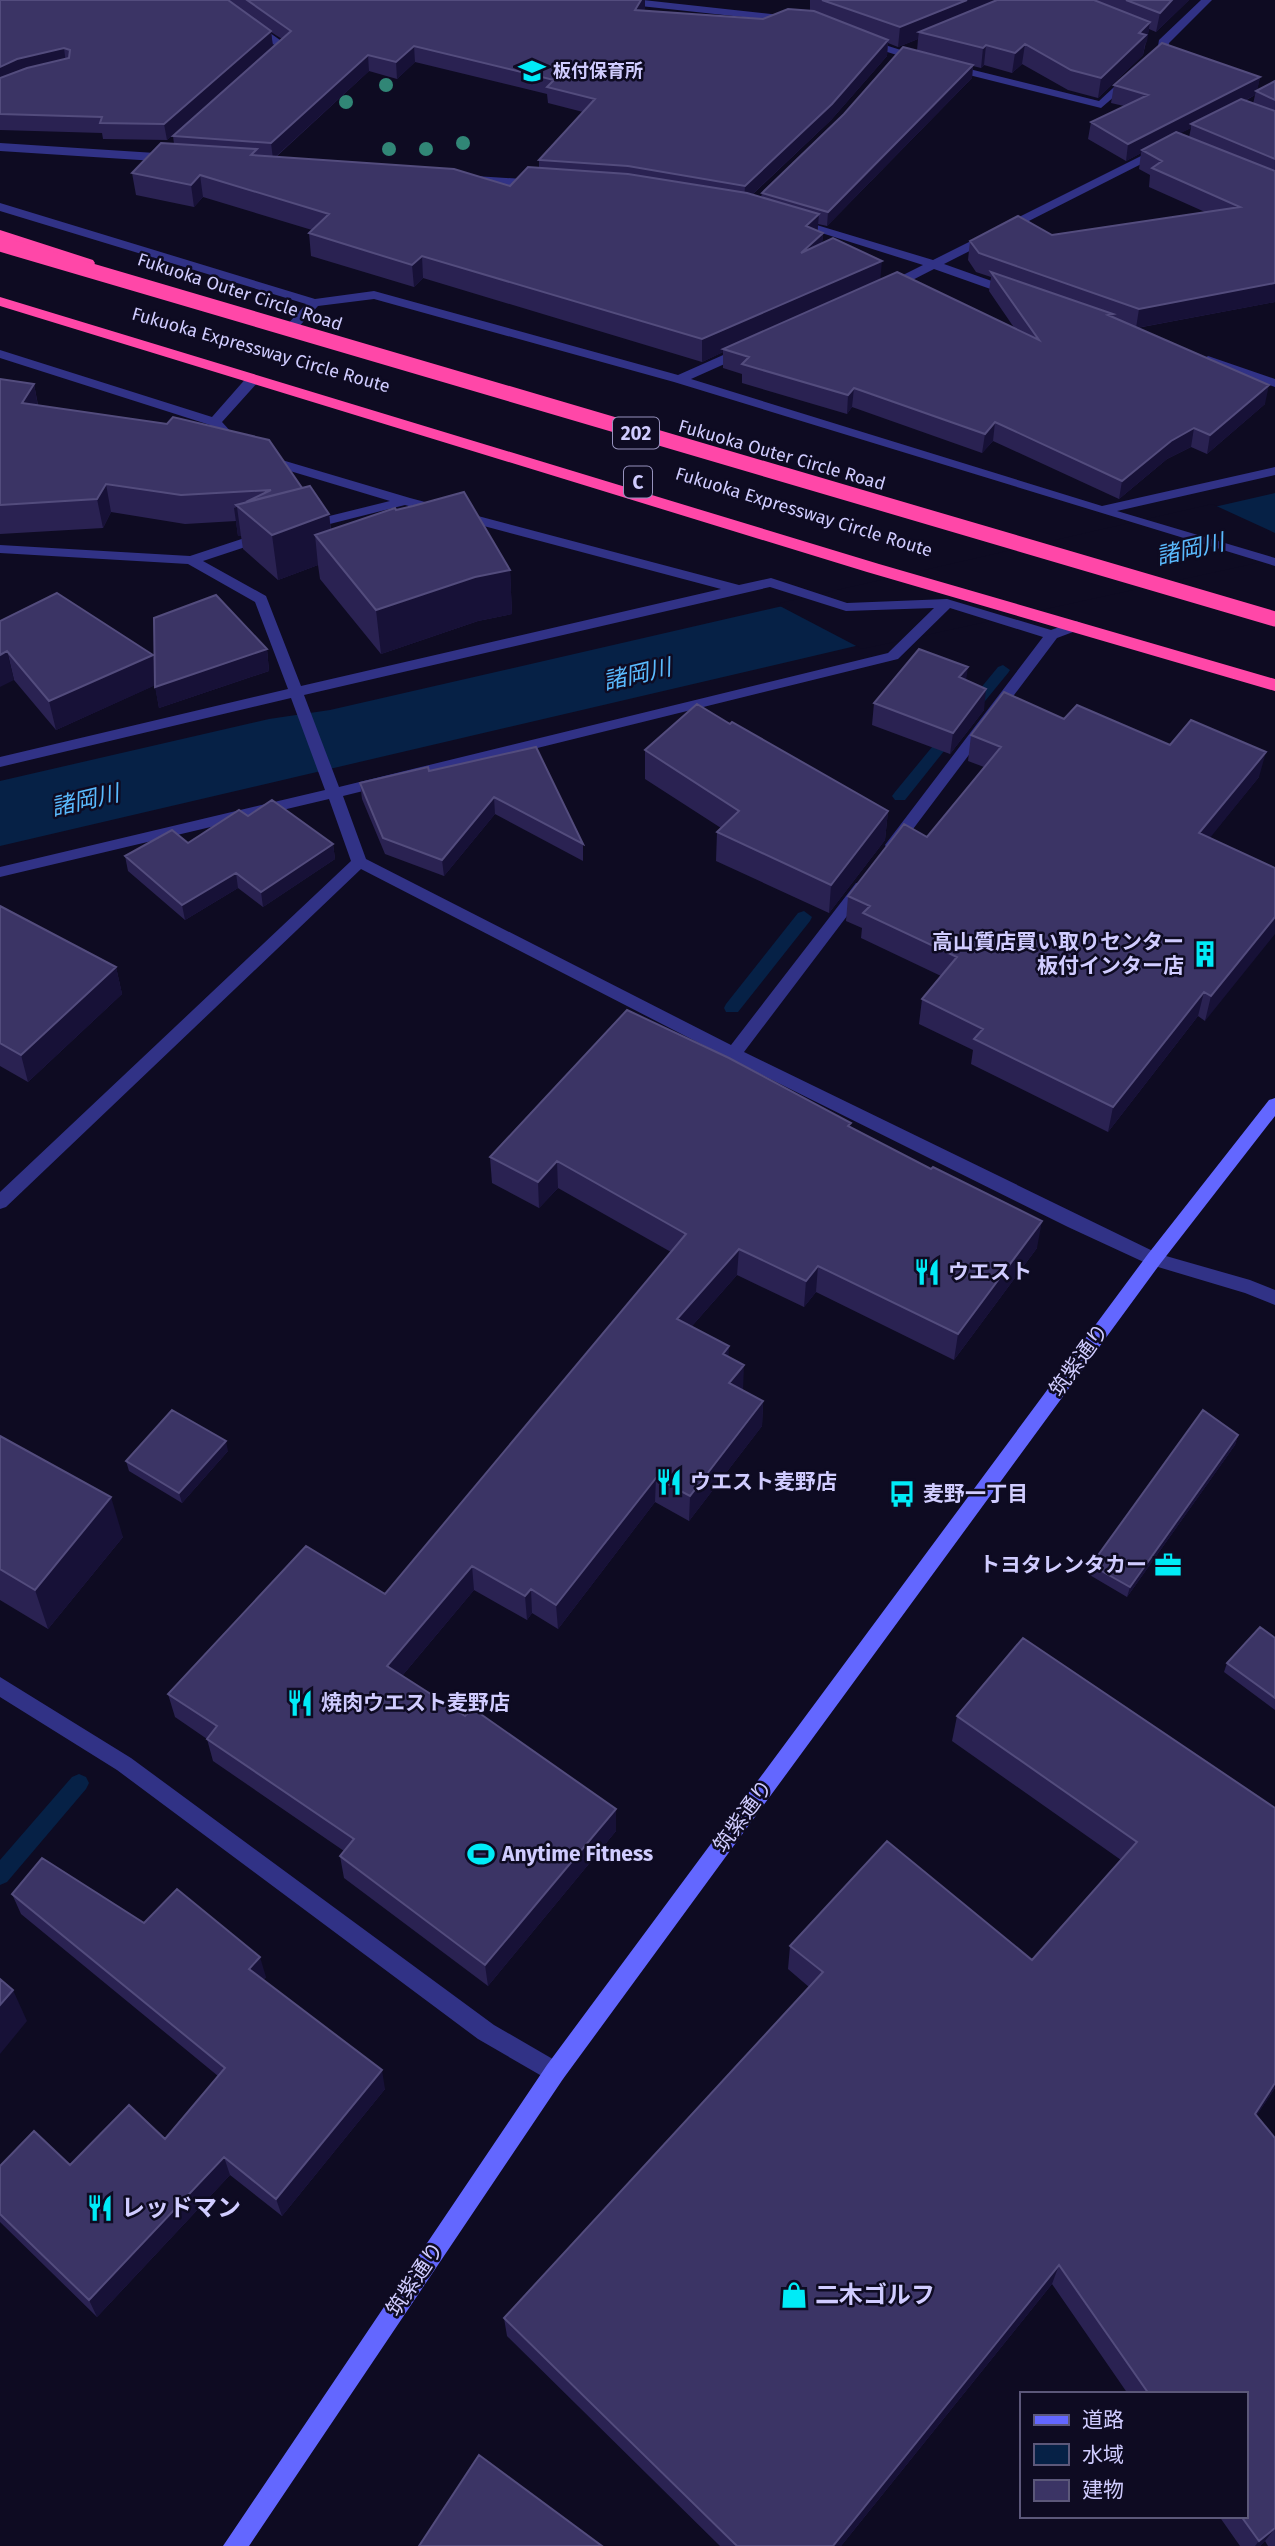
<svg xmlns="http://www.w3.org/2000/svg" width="1275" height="2546" viewBox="0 0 1275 2546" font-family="'Fira Sans','Noto Sans JP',sans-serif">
<rect width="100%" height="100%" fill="#0e0b22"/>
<path fill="#062146" d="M1275 493V558L860 645 0 846V781L269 719 330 710Z"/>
<path fill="#0e0b22" d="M1212 504 1275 533V559L862 649 776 604Z"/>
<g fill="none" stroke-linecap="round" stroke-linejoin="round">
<path fill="#062146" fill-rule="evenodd" d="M1003 665 1010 670 1008 673 976 712H966L964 709 966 706 998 667Z
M951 728 958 733 956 736 905 800H895L892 796 895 792 946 730Z
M804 911 812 917 810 921 738 1012H726L724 1008 726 1004 798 913Z
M79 1774 86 1777 89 1783 86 1789 7 1882 0 1885V1860L72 1777Z"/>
<path fill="#313286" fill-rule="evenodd" d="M211 0H223L290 47 278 58H270L268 56 277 47Z
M607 0H643L789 16 795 19 789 22 612 3Z
M1201 0H1212L1169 43 1168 49 1155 62H1147L1145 60 1158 46 1159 40Z
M866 39 923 57 925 59 919 62 862 44V40Z
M949 64 1099 101 1126 76 1136 78 1101 108 945 69 943 67Z
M0 143 171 154 177 158 171 162 0 151Z
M1159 147 1163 149V153L944 264 1017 290V296L1013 297 934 269 891 291H883V285L923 265 790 223 800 220 933 260Z
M475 176 538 180 544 184 538 188 471 183V177Z
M0 203 315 299 374 291 678 375 739 348H747V354L691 379 1102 506 1275 467V475L1117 511 1275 558V566L674 382 374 299 318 306 293 333H285V327L306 304 0 211Z
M0 350 212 417 248 376H258V382L222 422 244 446 237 450 232 449 210 425 0 358Z
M1208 356 1275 379V387L1203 363 1202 360Z
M265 455 410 498 739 585 771 578 847 603 947 599 1051 630 1076 621 1081 623V629L1057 638 898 849H888L885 845 888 841 1043 637 950 608 898 659 343 796 366 859 731 1045 856 883H866L869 887 866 891 744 1052 1159 1254 1250 1280 1275 1290V1305L1245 1293 1148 1264 1068 1227 728 1058 361 869 6 1207 0 1209V1192L351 861 329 799 0 877V867L325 790 291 698 0 767V757L288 689 255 602 188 564 0 553V545L190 556 257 534H267V540L203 561 266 596 301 686 721 589 405 505 306 530 301 529V523L390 501 260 462 258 459ZM770 587 846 611 934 608 888 653 339 787 304 695Z
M0 1677 131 1758 494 2025 563 2065 566 2072 563 2079 555 2083 547 2079 478 2039 117 1770 0 1697Z"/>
<path fill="#6367ff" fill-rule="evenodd" d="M1275 1098V1116L1160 1264 563 2079 249 2546H223L547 2065 1148 1254 1269 1100Z"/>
<path fill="#ff47a8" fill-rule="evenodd" d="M0 230 93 260 95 263 93 266H83L0 239Z
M0 297 879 564 1275 679V691L867 572 0 306Z"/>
<path stroke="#ff47a8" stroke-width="15" d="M0 244 1275 619"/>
</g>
<g fill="#318676">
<circle cx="386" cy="85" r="7"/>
<circle cx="346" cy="102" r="7"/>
<circle cx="463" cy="143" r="7"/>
<circle cx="389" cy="149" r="7"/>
<circle cx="426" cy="149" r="7"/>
</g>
<path fill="#2a2252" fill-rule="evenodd" d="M0 0H645L644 11 763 19 810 11V0H1189L1156 32 1149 29 1143 55 1098 98 1068 90 1022 64 1012 73 984 65 981 68 973 66 972 78 827 226 818 224V231L823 233 822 244 880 280 1015 329 989 291 991 277 976 272 968 260 970 241 1052 235 1205 212 1149 187 1150 175 1139 169 1141 153 1126 161 1088 139 1091 122 1124 106 1111 103 1114 85 1260 77 1257 90 1275 81V302L1137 328 1265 404 1207 454 1191 447 1167 459 1119 499 993 441 982 453 852 407 847 414 742 383V374L723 368V352L702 362 423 278 414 287 311 256 309 233 312 230 203 197 194 207 136 195 132 173 174 144 173 136 257 61 167 140 103 139 102 133 0 130ZM271 32 282 39 273 47ZM918 39 917 51 762 193 761 197 753 194 831 120 887 56 888 43 898 47ZM415 62 547 94 548 103 583 112 539 160V168L510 186 276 157 369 71 397 79ZM1255 95 1253 104 1245 101ZM1191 128 1189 137 1180 133Z
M0 379 34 384 38 405 302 488 329 514 331 529 396 510 510 570 512 614 478 621 381 654 320 579 318 565 278 580 243 549 241 536H238L236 521 185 524 111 512 103 528 0 534Z
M0 621 153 655 155 665 267 649 269 671 159 708 155 685 56 730 14 680Z
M874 703 984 710 950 754 872 725Z
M1064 719 1170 745 1259 777 1209 838 1275 868 1205 1021 1198 1016 1108 1132 971 1064 973 1050 919 1024 922 999 941 976 861 938 862 928 846 921 848 896 927 837 984 767 968 761 971 735Z
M730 724 888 811 885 840 829 913 716 861 717 832 721 828 645 779V750Z
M536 747 583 844V861L495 814 444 876 385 854 362 799 360 783 429 771Z
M248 816 333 844 335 859 263 907 238 888 185 920 128 871 125 856 188 843Z
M0 906 116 967 122 994 28 1082 0 1066Z
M851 1128 1037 1248 954 1360 816 1292 804 1307 737 1275 692 1326 728 1357 743 1390 763 1401 762 1426 689 1521 655 1502 558 1629 532 1613 527 1620 474 1590 402 1676 616 1831 488 1986 344 1878 340 1856 344 1851 213 1761 207 1739 175 1717 168 1694 385 1594 671 1252 558 1188 539 1208 492 1183 490 1157Z
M1238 1435 1235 1445 1127 1597 1088 1574 1091 1565Z
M0 1436 123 1537 48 1629 0 1600Z
M228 1451 182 1503 129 1471 126 1461Z
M1023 1638 1275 2088 1256 2116 1275 2138V2546H1268L1265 2541 1260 2546H1240L1219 2516H1245V2394H1128L1052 2284 841 2546H720L507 2336 504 2318 809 1987 788 1969 790 1946 1032 1960 1121 1860 952 1741 957 1716Z
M1275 1638V1710L1224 1672 1227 1663Z
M12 1894 144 1923 266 1977 263 1980 385 2089 282 2216 230 2175 97 2317 0 2222V2166L70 2165 165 2139 218 2076 21 1914Z"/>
<path fill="#171137" d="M641 0H645V9L635 26V10Z
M967 0H1013L919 32 918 39 898 47 900 27Z
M1172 0H1189L1156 32 1160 13Z
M1150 22 1147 42 1145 44 1143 55 1098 98 1101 78 1139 33Z
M271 31 273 47 167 140 164 124Z
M888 40 887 56 831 120 744 202 745 186Z
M1025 44 1022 64 1012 73 1015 53Z
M986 45 984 65 981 68 983 48Z
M414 46 415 62 397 79 396 62Z
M64 48 66 64 0 84V67L17 59Z
M368 55 369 71 273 159 271 143Z
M973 65 972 78 827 226 828 212Z
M1260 77 1257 92 1256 91 1255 95 1195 126 1191 124V128L1145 151 1142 150 1141 153 1126 161 1128 144Z
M200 175 203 197 194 207 191 185Z
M819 214 817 236 806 226Z
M823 233 821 255 801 253Z
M422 256 423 278 414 287 412 265Z
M882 261 880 283 723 349V352L702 362V339Z
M1275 283V302L1136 328 1139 309Z
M34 384 39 412 22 403Z
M1269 385 1265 404 1207 454 1210 435Z
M854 388 852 407 847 414 848 395Z
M995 422 993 441 982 453 985 434Z
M1194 428 1191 447 1167 459 1119 499 1122 481 1171 441Z
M106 484 111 512 103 528 97 499Z
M237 507 241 536H238L234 508Z
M329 514 334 558 315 535 318 565 278 580 272 535Z
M510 570 512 614 478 621 381 654 376 610 475 577Z
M267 649 269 671 159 708 155 687Z
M7 651 14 680 0 687V655Z
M153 655 158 684 56 730 49 701Z
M968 667 965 688 959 677Z
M986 689 984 710 950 754 953 733Z
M1266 752 1259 777 1193 859 1199 833Z
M494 797 495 814 444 876 442 860Z
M888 811 885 840 829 913 831 885Z
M333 844 335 859 263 907 261 892Z
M236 873 238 888 185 920 182 905Z
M1275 917V934L1205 1021 1211 996Z
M116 967 122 994 28 1082 21 1055Z
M1204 992 1198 1016 1108 1132 1113 1107Z
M557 1161 558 1188 539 1208 538 1182Z
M1042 1221 1037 1248 954 1360 958 1334Z
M739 1249 737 1275 676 1344 677 1319Z
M818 1266 816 1292 804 1307 806 1281Z
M729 1346 728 1371 723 1354Z
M744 1365 743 1391 729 1383Z
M763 1401 762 1426 689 1521 690 1496Z
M1238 1435 1235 1445 1127 1597 1130 1587Z
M226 1441 228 1451 182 1503 179 1493Z
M656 1478 655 1502 558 1629 556 1605Z
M111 1497 123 1537 48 1629 35 1590Z
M472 1566 474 1590 391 1689 387 1666Z
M531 1589 532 1613 527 1620 525 1596Z
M616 1809V1831L488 1986 485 1965Z
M260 1957 266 1977 255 1989 249 1969Z
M13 1990 27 2021 0 2054V2005Z
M382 2070 385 2089 282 2216 276 2199Z
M1275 2083V2088L1244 2135 1255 2114Z
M224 2157 230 2175 97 2317 89 2300Z
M1059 2265 1052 2284 841 2546H833Z
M1275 2528 1265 2541 1260 2546H1255L1259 2541Z"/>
<path fill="#3b3465" stroke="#534c7d" stroke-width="2" d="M0 0H228L271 31 164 124 100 123 102 117 0 114V78L27 68 69 58 70 50 64 48 17 59 0 67Z
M247 0H641L635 10 763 19 788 9 814 11 888 40 832 104 745 186 628 166 539 160 595 99 547 87 554 80 414 46 396 62 368 55 271 143 173 136 291 31Z
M822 0H967L900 27Z
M997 0H1094L1150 22 1139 33 1146 35 1101 78 1071 70 1025 44 1015 53 986 45 983 48 919 32Z
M1126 0H1172L1160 13Z
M1162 43 1260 77 1128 144 1091 122 1148 95 1114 85Z
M903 47 973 65 828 212 762 193 844 114Z
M1275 81V100L1256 91Z
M1241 99 1275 111V159L1191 124Z
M1176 132 1275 171V283L1139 309 979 253 970 241 1018 216 1052 235 1240 207 1152 168 1162 161 1142 150Z
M161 143 257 149 251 155 454 169 510 186 528 167 628 174 747 193 819 214 806 226 823 233 801 253 833 238 882 261 702 339 422 256 412 265 309 233 329 214 200 175 191 185 132 173Z
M897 272 1039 340 991 272 1113 314 1108 315 1269 385 1210 435 1194 428 1171 441 1122 481 995 422 985 434 854 388 848 395 742 364 749 357 723 349Z
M0 379 34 384 22 403 167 424 173 417 269 440 302 488 246 502 271 490 181 495 106 484 97 499 0 505Z
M310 486 329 514 272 535 236 505Z
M464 492 510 570 475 577 376 610 315 535 395 508 396 510 413 506Z
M57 593 153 655 49 701 7 651 0 655V621Z
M216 595 267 649 155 687 154 618Z
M919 649 968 667 959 677 986 689 953 733 874 703Z
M1004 692 1064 719 1077 705 1170 745 1191 720 1266 752 1199 833 1275 868V917L1211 996 1204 992 1113 1107 974 1039 983 1029 922 999 957 957 863 913 870 906 848 896 904 824 927 837 1001 747 971 735Z
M697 704 730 724 732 722 888 811 831 885 717 832 739 811 645 750Z
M536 747 583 844 494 797 442 860 383 838 360 783 428 767 429 771Z
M272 800 333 844 261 892 236 873 182 905 125 856 172 830 188 843 239 810 248 816Z
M0 906 116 967 21 1055 0 1043Z
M627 1010 729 1058 851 1123 848 1126 931 1169 933 1167 1042 1221 958 1334 818 1266 806 1281 739 1249 677 1319 729 1346 723 1354 744 1365 729 1383 763 1401 690 1496 656 1478 556 1605 531 1589 525 1596 472 1566 387 1666 465 1716 472 1708 616 1809 485 1965 340 1856 354 1839 207 1739 217 1726 168 1694 306 1546 385 1594 686 1234 557 1161 538 1182 490 1157Z
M172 1410 226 1441 179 1493 126 1461Z
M1203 1410 1238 1435 1130 1587 1091 1565Z
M0 1436 111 1497 35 1590 0 1569Z
M1260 1627 1275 1638V1698L1227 1663Z
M1023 1638 1275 1808V2083L1255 2114 1275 2138V2528L1259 2541 1241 2516H1245V2394H1149L1059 2265 833 2546H737L504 2318 823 1972 790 1946 887 1841 1032 1960 1137 1842 957 1716Z
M42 1858 144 1923 177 1889 260 1957 249 1969 382 2070 276 2199 224 2157 89 2300 0 2214V2166L34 2131 70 2165 129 2105 165 2139 225 2068 12 1894Z
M0 1979 13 1990 0 2005Z
M479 2455 602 2546H419Z"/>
<defs>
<symbol id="school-bare" viewBox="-9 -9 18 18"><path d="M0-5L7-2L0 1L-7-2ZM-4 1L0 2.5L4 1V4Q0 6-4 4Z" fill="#00ebf7" stroke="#0e0b22" stroke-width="2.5" paint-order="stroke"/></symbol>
<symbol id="building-bare" viewBox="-9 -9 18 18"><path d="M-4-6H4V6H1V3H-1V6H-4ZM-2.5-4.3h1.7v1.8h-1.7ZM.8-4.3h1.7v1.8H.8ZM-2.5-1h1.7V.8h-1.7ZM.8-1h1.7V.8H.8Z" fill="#00ebf7" stroke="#0e0b22" stroke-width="2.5" paint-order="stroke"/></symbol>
<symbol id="restaurant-bare" viewBox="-9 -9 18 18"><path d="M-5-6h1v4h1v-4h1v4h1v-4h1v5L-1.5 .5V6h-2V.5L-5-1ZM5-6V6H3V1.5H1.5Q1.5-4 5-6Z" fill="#00ebf7" stroke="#0e0b22" stroke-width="2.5" paint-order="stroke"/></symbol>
<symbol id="bus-bare" viewBox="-9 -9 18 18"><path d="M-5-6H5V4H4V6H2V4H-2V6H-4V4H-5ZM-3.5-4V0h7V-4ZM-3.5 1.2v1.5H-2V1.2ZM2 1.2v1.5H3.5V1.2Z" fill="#00ebf7" stroke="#0e0b22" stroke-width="2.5" paint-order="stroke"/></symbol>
<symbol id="office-bare" viewBox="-9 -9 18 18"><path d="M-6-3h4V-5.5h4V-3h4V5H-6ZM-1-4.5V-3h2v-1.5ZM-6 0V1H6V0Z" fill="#00ebf7" stroke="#0e0b22" stroke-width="2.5" paint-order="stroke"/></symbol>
<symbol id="stadium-bare" viewBox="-9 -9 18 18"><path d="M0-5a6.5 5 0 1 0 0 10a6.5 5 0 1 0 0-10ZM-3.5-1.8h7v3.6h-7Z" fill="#00ebf7" stroke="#0e0b22" stroke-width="2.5" paint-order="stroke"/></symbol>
<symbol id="shop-bare" viewBox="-9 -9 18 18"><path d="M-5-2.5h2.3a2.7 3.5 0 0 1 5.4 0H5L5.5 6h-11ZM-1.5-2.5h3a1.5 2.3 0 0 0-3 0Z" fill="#00ebf7" stroke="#0e0b22" stroke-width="2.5" paint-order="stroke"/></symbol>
</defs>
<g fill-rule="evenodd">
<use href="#school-bare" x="513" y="52" width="38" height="38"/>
<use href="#building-bare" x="1186" y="935" width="38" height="38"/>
<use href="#restaurant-bare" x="908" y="1253" width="38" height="38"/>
<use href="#restaurant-bare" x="650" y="1463" width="38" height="38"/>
<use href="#bus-bare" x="883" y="1475" width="38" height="38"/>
<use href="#office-bare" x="1149" y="1546" width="38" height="38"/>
<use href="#restaurant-bare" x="281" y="1684" width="38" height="38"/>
<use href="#stadium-bare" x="462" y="1835" width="38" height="38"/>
<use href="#restaurant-bare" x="81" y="2189" width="38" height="38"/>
<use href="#shop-bare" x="775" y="2276" width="38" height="38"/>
</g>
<g text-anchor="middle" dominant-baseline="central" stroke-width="5" stroke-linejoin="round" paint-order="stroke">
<g font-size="18" font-weight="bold" fill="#d0ccff" stroke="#0e0b22" text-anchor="start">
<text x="553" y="71">板付保育所</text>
</g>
<g font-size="18" fill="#d0ccff" stroke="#0e0b22">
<text transform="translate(240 292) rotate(18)">Fukuoka Outer Circle Road</text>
<text transform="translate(261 350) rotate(16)">Fukuoka Expressway Circle Route</text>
<text transform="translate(782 455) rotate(16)">Fukuoka Outer Circle Road</text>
<text transform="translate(804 512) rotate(17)">Fukuoka Expressway Circle Route</text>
</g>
<g fill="#0e0b22" stroke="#9692bd" stroke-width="2">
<rect x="613" y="417.5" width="46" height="31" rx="5"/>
<rect x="624" y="466.5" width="28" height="31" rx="5"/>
</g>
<g font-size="19" font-weight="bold" fill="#d0ccff">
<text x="636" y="433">202</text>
<text x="638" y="482">C</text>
</g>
<g font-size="21" font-weight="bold" fill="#d0ccff" stroke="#0e0b22" text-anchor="start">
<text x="1184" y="942" text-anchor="end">高山質店買い取りセンター<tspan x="1184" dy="24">板付インター店</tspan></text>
<text x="948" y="1272">ウエスト</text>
<text x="690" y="1482">ウエスト麦野店</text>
<text x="923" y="1494">麦野一丁目</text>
<text x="1147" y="1565" text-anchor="end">トヨタレンタカー</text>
<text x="321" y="1703">焼肉ウエスト麦野店</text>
<text x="502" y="1854">Anytime Fitness</text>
</g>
<g font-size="21" fill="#d0ccff" stroke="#0e0b22">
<text transform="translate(1079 1360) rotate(-54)">筑紫通り</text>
<text transform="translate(743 1816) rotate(-54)">筑紫通り</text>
<text transform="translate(415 2279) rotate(-56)">筑紫通り</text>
</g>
<g font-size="23" font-style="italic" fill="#5abbff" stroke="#0e0b22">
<text transform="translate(1190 549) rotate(-13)">諸岡川</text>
<text transform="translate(637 674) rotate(-13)">諸岡川</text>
<text transform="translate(85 800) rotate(-13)">諸岡川</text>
</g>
<g font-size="24" font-weight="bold" fill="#d0ccff" stroke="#0e0b22" text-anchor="start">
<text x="121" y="2208">レッドマン</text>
<text x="815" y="2295">二木ゴルフ</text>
</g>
</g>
<rect x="1020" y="2392" width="228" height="126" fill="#0e0b22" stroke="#5c587a" stroke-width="2"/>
<rect x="1034" y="2415" width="35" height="10" fill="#6367ff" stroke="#5c587a" stroke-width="2"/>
<text x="1082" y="2427" font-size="21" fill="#d0ccff">道路</text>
<rect x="1034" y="2444" width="35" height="21" fill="#062146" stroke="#5c587a" stroke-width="2"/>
<text x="1082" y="2462" font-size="21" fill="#d0ccff">水域</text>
<rect x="1034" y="2480" width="35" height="21" fill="#3b3465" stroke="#5c587a" stroke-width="2"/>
<text x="1082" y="2497" font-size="21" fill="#d0ccff">建物</text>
</svg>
